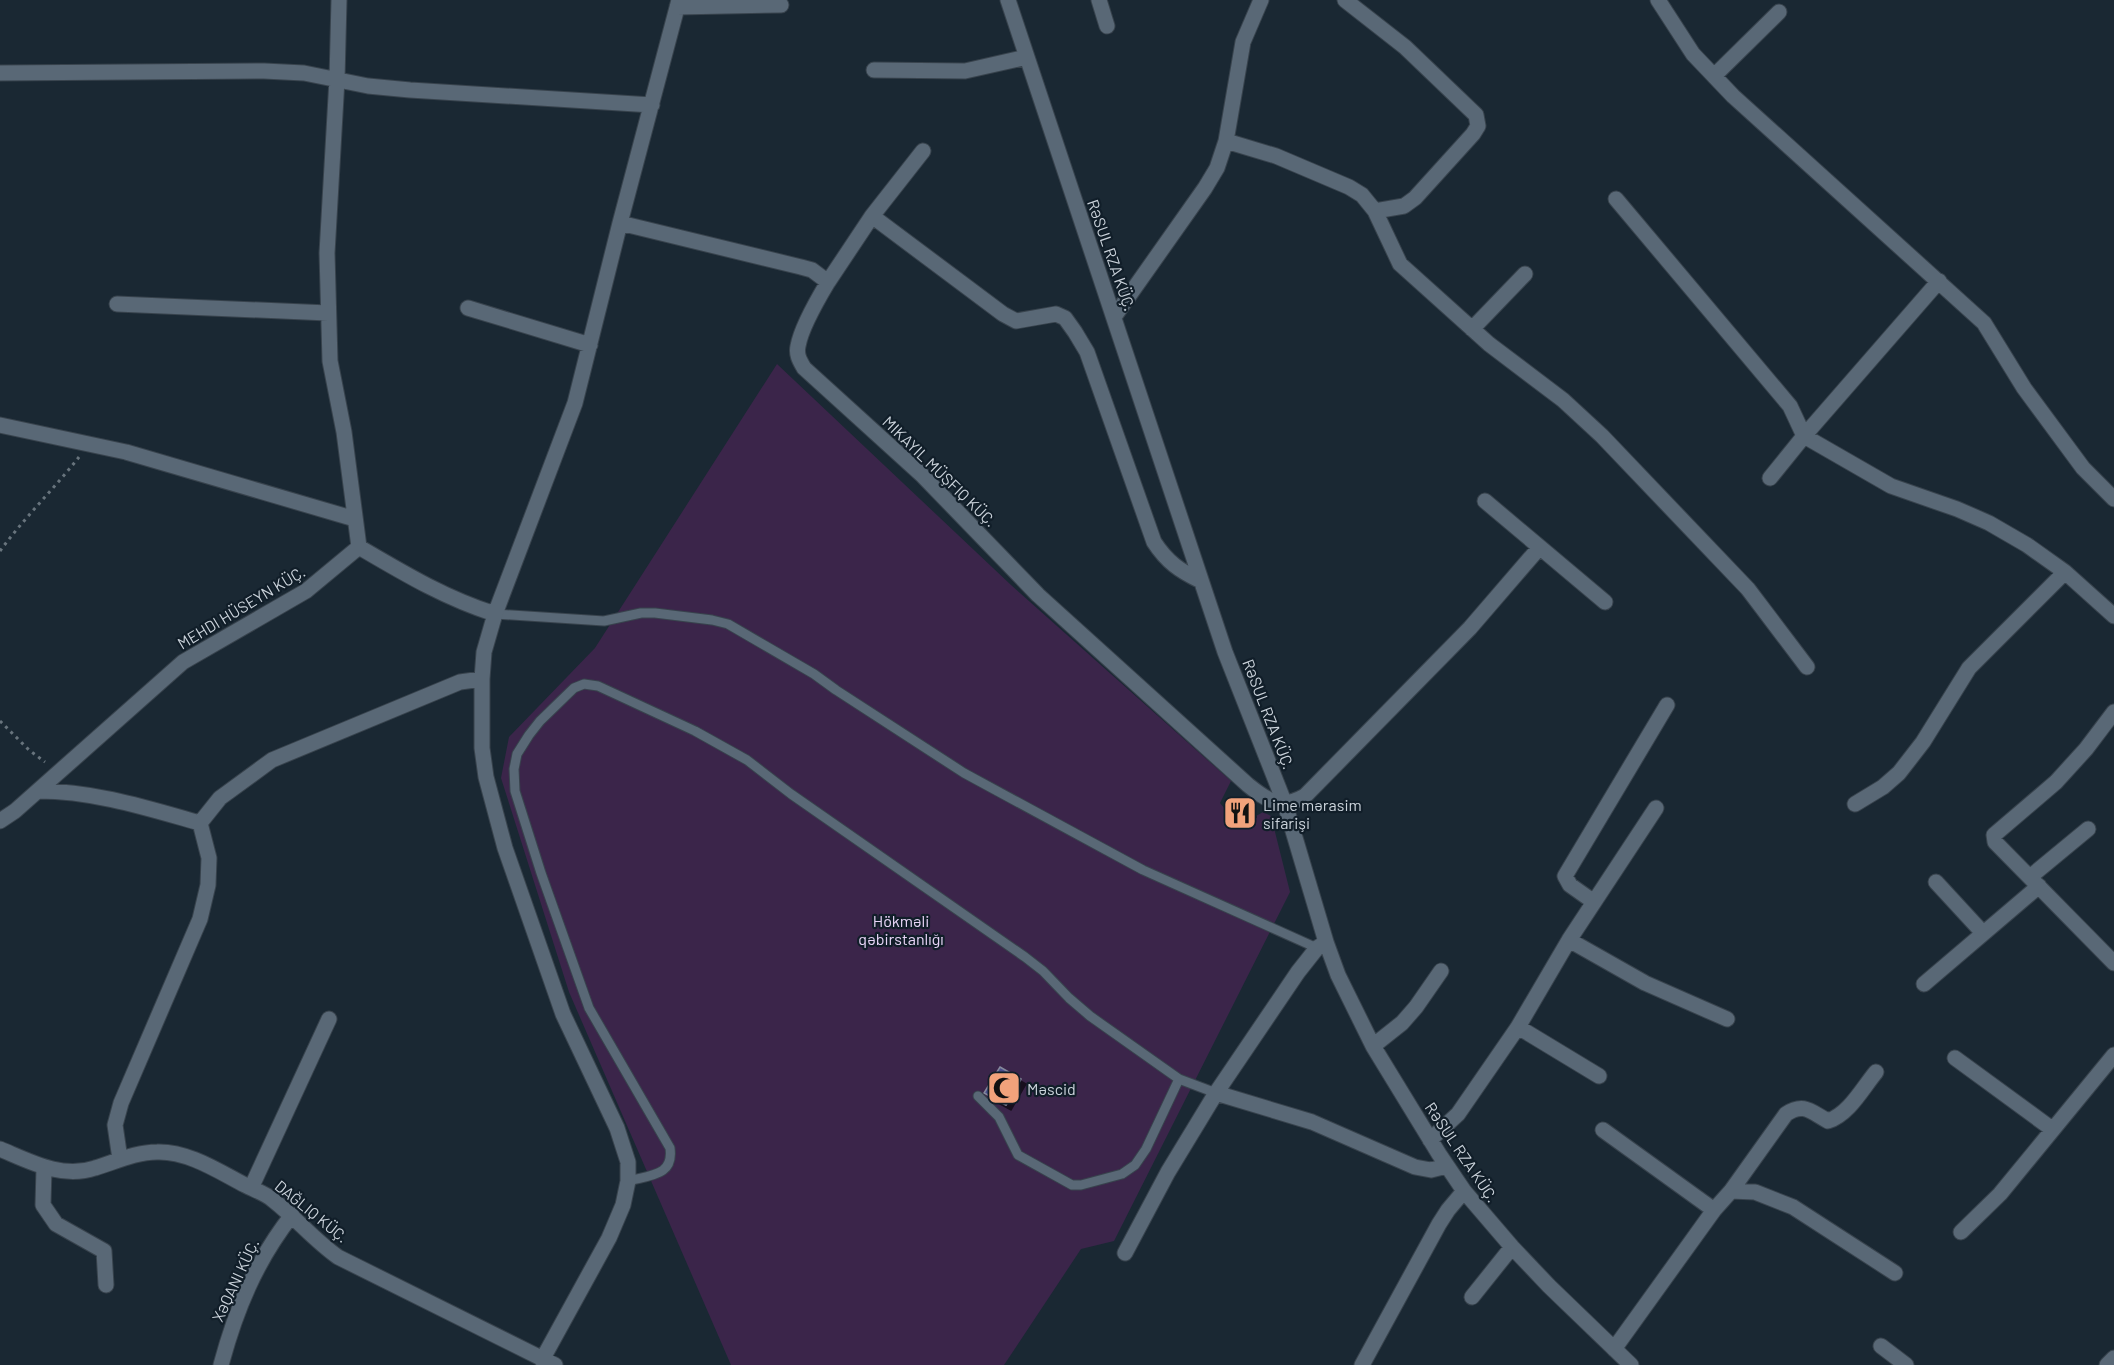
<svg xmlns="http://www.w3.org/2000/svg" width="2114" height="1365" viewBox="0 0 2114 1365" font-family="Barlow,sans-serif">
<defs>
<filter id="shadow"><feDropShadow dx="5" dy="5" stdDeviation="0" flood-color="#0009"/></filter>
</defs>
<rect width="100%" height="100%" fill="#1a2833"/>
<path fill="#3b254a" d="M777 364 1011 585 1231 781 1220 803 1239 826 1263 812 1271 816 1290 892 1114 1241 1081 1249 1004 1365H731L569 992 501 778 509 737 595 648Z"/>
<path fill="#494e8a" stroke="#85889b" stroke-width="1.5" filter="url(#shadow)" d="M1239 800 1251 812 1241 823 1229 811Z
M1000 1067 1021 1079 1006 1105 984 1093Z"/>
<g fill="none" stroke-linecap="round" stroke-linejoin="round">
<defs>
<path id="lane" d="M495 614 604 621 641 613H655L712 620 728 624 814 674 836 690 964 773 1143 870 1317 948
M978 1096 999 1117 1018 1155 1072 1185H1081L1122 1174 1135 1165 1146 1149 1179 1079
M628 1181C650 1175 674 1176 670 1148L589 1008 541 873 515 791 514 769 517 754 529 735 540 721 574 688 584 684 598 686 695 731 747 760 791 794 1025 957 1043 971 1069 998 1090 1016 1179 1079 1216 1093"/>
<path id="street" d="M339 0 337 79 327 253 330 361 344 432 359 547
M1008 0 1225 652 1285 804 1326 942 1338 975 1373 1046 1439 1154 1464 1191 1512 1247 1549 1286 1631 1365
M1099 0 1107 26
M1345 0 1405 47 1476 115 1478 126 1473 134 1415 198 1404 206 1375 211
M1658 0 1693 54 1733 96 1984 323 2024 388 2083 468 2114 499
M677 7 781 5
M874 70 965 71 1027 57
M0 73 264 71 304 73 368 86 410 90 652 105
M1714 76 1779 12
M1226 141 1276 156 1349 187 1362 195 1375 211 1400 264 1489 344 1563 400 1602 436 1748 589 1807 667
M1616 199 1790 406 1804 436 1891 486 1957 509 1989 523 2027 545 2065 572 2114 616
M872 216 1003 314 1016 321 1056 314 1065 318 1075 332 1087 352 1154 542C1167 562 1180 571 1201 581
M620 223 801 267 812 270 828 282C819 297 801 329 798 346 796 355 800 361 804 368L923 476 1038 595 1248 785C1268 801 1280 810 1305 796L1470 628 1539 548
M828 282 872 216 923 151
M117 304 328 313
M468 308 590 345
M1114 317 1205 188 1217 168 1226 141 1243 42 1261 0
M1472 329 1525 274
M0 425 126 452 355 519
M1770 478 1804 436 1939 281
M1485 501 1605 602
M2114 712 2086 749 2056 782 1994 835 1995 842 2114 963
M38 791C94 791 147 808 200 823
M1855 804 1883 787 1899 773 1923 742 1969 668 2065 572
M0 821 15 811 183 662 306 591 359 547C405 574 445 598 495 614
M2030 877 2088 829
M1936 882 1983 933
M1594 902 1570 885 1565 876 1667 705
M1569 940 1645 983 1727 1019
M1924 984 2039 886
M1518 1027 1599 1076
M1373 1046 1402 1023 1416 1007 1441 971
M1955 1058 2052 1129
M1216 1093 1312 1122 1415 1167 1431 1170 1447 1166
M1603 1130 1714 1210
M1430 1140 1458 1114 1518 1027 1569 940 1656 808
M0 1149C31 1162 62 1179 95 1168 115 1162 136 1152 157 1152 188 1151 218 1171 245 1185 254 1190 265 1193 273 1200 296 1218 314 1240 338 1257L555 1365
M120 1159 115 1125 121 1103 200 919 208 885 209 858 200 823 220 798 272 760 460 682 482 679
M44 1168 43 1205 56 1224 104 1251 106 1285
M251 1188 329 1019
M1731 1191 1755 1192 1793 1207 1895 1273
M1961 1232 2000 1194 2114 1055
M1125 1253 1168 1172 1216 1093 1298 972 1317 948 1326 942
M1472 1297 1512 1247
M1881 1346 1906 1365
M1614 1349 1714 1210 1731 1191 1786 1114C1804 1102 1811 1112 1828 1121 1849 1114 1862 1089 1876 1072
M542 1360 609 1238 623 1205 628 1181V1162L617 1128 563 1014 505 848 486 777 482 748V679L484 652 495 614 575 403 620 223 679 0
M221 1365C236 1309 256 1261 292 1215
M1362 1365 1439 1224 1448 1210 1464 1191
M2107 1365 2114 1358"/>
</defs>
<use href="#lane" stroke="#38434d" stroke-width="11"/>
<use href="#street" stroke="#38434d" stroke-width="17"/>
<path stroke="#68747d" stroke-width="3" stroke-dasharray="3 4.5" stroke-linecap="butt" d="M0 551C24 518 54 489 79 457
M0 721 29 750 45 762"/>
<use href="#lane" stroke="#596876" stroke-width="9"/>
<use href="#street" stroke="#596876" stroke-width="15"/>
</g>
<defs>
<symbol id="restaurant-square" viewBox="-11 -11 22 22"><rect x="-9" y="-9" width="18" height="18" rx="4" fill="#f1a27b" stroke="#111e29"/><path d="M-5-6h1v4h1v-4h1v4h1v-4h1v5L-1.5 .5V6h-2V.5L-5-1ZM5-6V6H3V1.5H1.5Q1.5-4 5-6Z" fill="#111"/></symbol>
<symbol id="mosque-square" viewBox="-11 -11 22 22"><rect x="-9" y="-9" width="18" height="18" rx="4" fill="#f1a27b" stroke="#111e29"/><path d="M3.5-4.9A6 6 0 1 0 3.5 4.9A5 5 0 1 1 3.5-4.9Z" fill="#111"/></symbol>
</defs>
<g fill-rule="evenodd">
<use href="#restaurant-square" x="1221" y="794" width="38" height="38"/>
<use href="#mosque-square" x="985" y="1069" width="38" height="38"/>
</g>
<g text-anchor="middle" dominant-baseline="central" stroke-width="4.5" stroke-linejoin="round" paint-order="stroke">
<g font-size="16" fill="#cbd3db" stroke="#111e29">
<text transform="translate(1112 255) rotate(71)">RƏSUL RZA KÜÇ.</text>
<text transform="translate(940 471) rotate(44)">MIKAYIL MÜŞFIQ KÜÇ.</text>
<text transform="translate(241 607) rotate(-31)">MEHDI HÜSEYN KÜÇ.</text>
<text transform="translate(1269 714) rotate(69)">RƏSUL RZA KÜÇ.</text>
<text transform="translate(1462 1152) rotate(56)">RƏSUL RZA KÜÇ.</text>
<text transform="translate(312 1211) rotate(39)">DAĞLIQ KÜÇ.</text>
<text transform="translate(235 1280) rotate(-65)">XƏQANI KÜÇ.</text>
</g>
<g font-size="16" fill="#cbd3db" stroke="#111e29" text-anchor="start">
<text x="1263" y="804">Lime mərasim<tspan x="1263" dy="18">sifarişi</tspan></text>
<text x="1027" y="1088">Məscid</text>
</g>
<g font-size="16" fill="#e8d5f7" stroke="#111e29">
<text x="901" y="920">Hökməli<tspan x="901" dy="18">qəbirstanlığı</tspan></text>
</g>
</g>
</svg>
